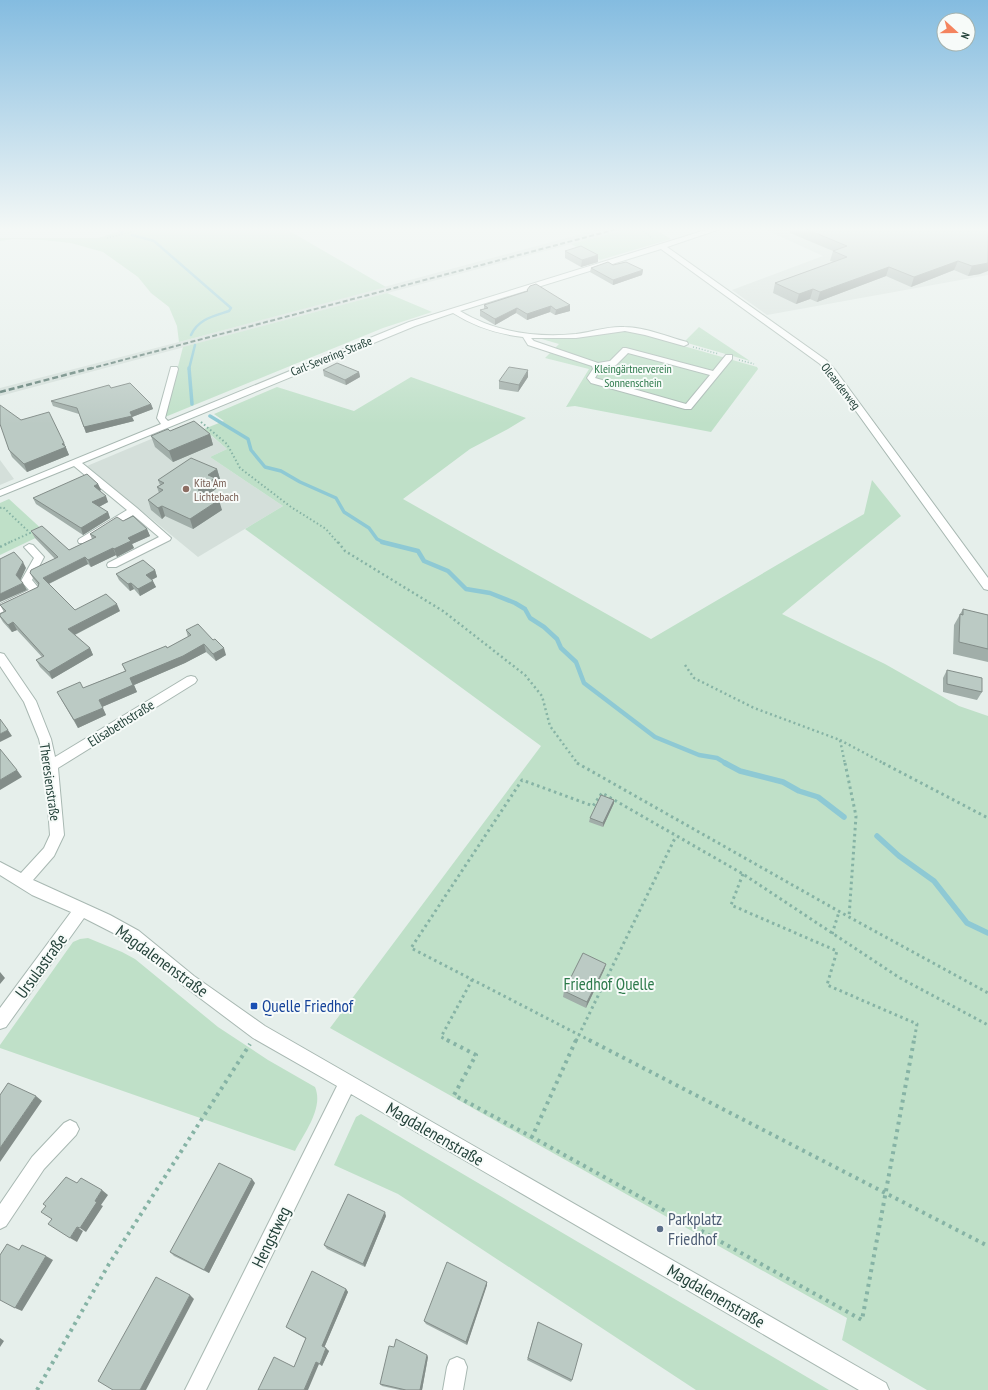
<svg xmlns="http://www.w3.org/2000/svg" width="988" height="1390" viewBox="0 0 988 1390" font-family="'PT Sans Narrow',sans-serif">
<rect width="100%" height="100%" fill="#e6efeb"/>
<path fill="#d4dfda" d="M600 229H628L0 396V388L179 342Z
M764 229H988V275L767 315 732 290 823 256Z
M194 421 227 449 210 457 283 506 198 557 87 466Z
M0 460 14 479 0 485Z"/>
<path fill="#bfe0c8" d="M127 229H286L386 287 179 342 177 326 169 307 151 293 138 277 103 252 71 243 43 240 13 239 0 241V238H98Z
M628 229H654L671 239 600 260 571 244Z
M387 293 432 312 383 328 165 417 183 347Z
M699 327 750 361 684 342Z
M616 331H630L645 335 757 367 758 369 711 432 575 406 566 407 589 369 545 358 559 344 535 337H574Z
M411 377 526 418 508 429 470 449 403 499 651 639 864 514 872 480 901 516 782 614 885 664 959 706 988 716V1390H927L842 1340 847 1318 330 1028 541 746 245 529 283 506 210 457 227 449 204 429 224 421 214 414 277 387 354 411Z
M9 499 46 533 0 555V503Z
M88 938 122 952 135 959 218 1027 268 1060 315 1087C324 1108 304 1133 295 1151L0 1048V1045L73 942 80 939Z
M361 1114 829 1390H696L398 1194 334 1165 356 1117Z"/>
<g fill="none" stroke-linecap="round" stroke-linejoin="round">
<path stroke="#8ec9d4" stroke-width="2.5" d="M119 229 122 232
M132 235 154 241 231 308 229 311C214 316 198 319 191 335
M189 369 195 345"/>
<path stroke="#8ec9d4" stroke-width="3.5" d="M189 368 192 404
M210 416 248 439 251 450 265 467 281 471 300 482 336 498 344 512 369 528 377 539 385 543"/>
<path stroke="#8ec9d4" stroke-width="4.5" d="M382 542 418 551 424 561 448 571 466 589 490 593 515 603 525 609 530 618 544 627 557 639 561 648 576 662 584 683 655 737 699 755 717 758 727 764"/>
<path stroke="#8ec9d4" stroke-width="5.5" d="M725 763 740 771 783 782 799 791 818 797 844 817
M877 836 899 856 934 881 967 923 988 933"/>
<defs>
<path id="minor" d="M709 229H720L667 247 826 360 836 371 988 578V590L984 589 830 375 820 364 661 249 460 311C495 332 536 338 576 334 592 332 608 326 624 327 646 327 667 337 687 342L688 344 684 346 645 335 625 331 576 338H531L534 341 598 363 610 361 623 348H626L713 371 726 355H732V359L691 409H685L591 383 587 378 593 369 592 366 528 345 523 337C498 334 475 327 453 313L415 326 82 463 137 508 171 538 170 540 116 567H108L107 565 108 563 159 537 133 515 87 543H79L78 541 79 539 127 510 74 466 0 496V490L161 424 157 418 171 367H177L178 369 165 418 168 421 409 322ZM628 353 710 375 686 404 595 378 601 368 616 365Z
M29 544 33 545 44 557 32 580 41 591 40 594 0 613V604L29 590 21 581 34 558 24 547Z
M0 653 4 654 36 701 51 739 55 757 187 677 191 676 195 677 197 680 195 683 58 768 64 835 54 856 33 880 110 915 139 931 194 976 265 1026 886 1383 889 1390H859L351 1094 206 1390H185L337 1086 253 1038 184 986 129 941 84 918 6 1027 0 1029V1008L71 912 32 895 0 875V862L21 873 44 848 50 835 45 766 39 739 24 702 0 666Z
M70 1120 76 1123 79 1129 76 1135 44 1169 6 1226 0 1229V1204L32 1157 64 1123Z
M457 1357 464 1360 467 1367 463 1390H443L447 1367 450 1360Z"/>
</defs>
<use href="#minor" stroke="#a8b8b2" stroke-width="2"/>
<path stroke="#86b3a5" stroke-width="1.5" stroke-dasharray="1 2" stroke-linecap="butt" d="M641 229 653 239
M107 238 143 229
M693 347 719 354
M739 360 754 364"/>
<path stroke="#86b3a5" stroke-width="2" stroke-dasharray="1.5 2.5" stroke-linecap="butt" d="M201 422 227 444 240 468 291 507 326 529 338 543
M0 508 3 507 30 533 8 543"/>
<path stroke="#86b3a5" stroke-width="2.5" stroke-dasharray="2 3" stroke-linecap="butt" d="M338 542 345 551 443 611 525 675 542 696 550 726 578 764
M0 547 10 542
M685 665 694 678 754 708 840 740 845 764
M840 740 885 764"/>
<path stroke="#86b3a5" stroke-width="3" stroke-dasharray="2.5 3.5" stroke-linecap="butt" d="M577 763 849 917 988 993
M845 763 856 816 849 917
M883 763 988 818
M743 874 731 905 837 951 827 985 917 1024 914 1041
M832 934 839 912
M449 1041 441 1037 472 980
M576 1041 676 836
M591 1041 411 948 522 780 593 806 602 793 743 874 900 978 988 1025"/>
<path stroke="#86b3a5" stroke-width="4" stroke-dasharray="3 4.5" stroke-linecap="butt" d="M447 1040 476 1055 454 1095 532 1137
M576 1040 532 1137 862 1320 914 1040
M589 1040 988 1246
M37 1390 109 1264 250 1044"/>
<use href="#minor" fill="#fff" fill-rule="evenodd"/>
<path stroke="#5f7d75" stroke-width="2" stroke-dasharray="5 2.5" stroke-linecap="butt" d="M89 369 617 229"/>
<path stroke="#5f7d75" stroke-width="2.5" stroke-dasharray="6 3" stroke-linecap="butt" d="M0 392 92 368"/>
</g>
<path fill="#a1aea9" d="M790 229H988L980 274 968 276 954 270 911 287 886 276 817 302 810 299 796 304 773 293 775 283 834 262 830 261 833 251 790 233Z
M565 251 598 255V262L581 267 565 258Z
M613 265 643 270 642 275 613 285 590 272 591 268Z
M527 290 570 311 555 315 550 312 527 320 516 313 495 325 480 316V310L484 309V305L527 291Z
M323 370 359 372 360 377 346 385 324 376Z
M528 377 518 392 499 389V381Z
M111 388 151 404 153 409 132 417 134 421 86 433 79 414 53 406 51 401Z
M21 420 64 443 69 455 27 472 12 457 9 450 2 428Z
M170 431 210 434 213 445 173 462 155 447 151 436Z
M217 469 220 479 216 482 217 488 208 495 222 510 193 529 165 516 162 519 151 510 148 500 159 493 157 487 160 485 158 480Z
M98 484 101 490 100 491 108 502 99 507 108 512 110 518 83 535 36 504 33 498Z
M123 521 147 529 150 536 132 544 134 548 117 557 116 555 91 567 88 564 49 584 75 610 120 611 75 635 90 648 93 655 52 679 40 667 36 660 42 657 17 630 12 632 3 622 0 617V616L4 612 0 605 38 587V585L34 580 30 573 55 559 35 538 31 531 69 550 92 539 90 534Z
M155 570 157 577 152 580 156 587 140 596 134 589 130 591 119 580 116 574Z
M963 609 988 615V662L953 654 954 625Z
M186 630 226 655 216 661 206 652 185 663 134 685 137 692 102 707 106 715 78 728 61 699 83 688 125 671 122 664 167 648 188 637Z
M947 670 982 692 977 700 943 692V678Z
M614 800V803L603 827 589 822 590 818Z
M606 964 604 970 586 1008 563 997 564 991Z
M255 1183 209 1273 174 1256 170 1252Z
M386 1216 365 1267 327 1249 324 1245Z
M487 1282V1285L467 1345 426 1324 424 1321Z
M346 1289 348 1292 324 1348 329 1351 322 1366 319 1364 294 1367 306 1339 289 1329 286 1327Z
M538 1322 572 1380 571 1382 527 1360Z
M428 1357 422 1390H400L382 1386 380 1384Z"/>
<path fill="#838d89" d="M598 255V262L581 267 582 260Z
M958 261 954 270 911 287 914 277Z
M988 263V271L980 274 968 276 972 266Z
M889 267 886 276 817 302 820 292Z
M643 270 642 275 613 285V280Z
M813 289 810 299 796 304 799 294Z
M570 305V311L555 315 556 310Z
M551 306 550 312 527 320V314Z
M517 308 516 313 495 325V319Z
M528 370V377L518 392 519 385Z
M359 372 360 377 346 385 345 380Z
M151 404 153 409 132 417 134 421 86 433 84 427Z
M210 434 213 445 173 462 169 451Z
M64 443 69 455 27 472 24 464 62 444Z
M217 469 220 479 216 482 217 488 201 501 198 490 208 475Z
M98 484 101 490 96 492 94 486Z
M106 496 108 502 95 509 92 502Z
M219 500 222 510 193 529 190 519Z
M162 506 165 516 162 519 158 508Z
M108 512 110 518 83 535 81 528Z
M147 529 150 536 132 544 134 548 117 557 114 549 128 538Z
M113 548 116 555 91 567 88 560Z
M85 557 88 564 46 585 43 578Z
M23 562 26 568 20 581 16 575Z
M155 570 157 577 149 581 146 575Z
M153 581 156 587 140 596 138 589Z
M23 583 27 590 0 602V594Z
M131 583 134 589 130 591 128 584Z
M117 604 120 611 72 636 68 629Z
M13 622 17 630 12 632 8 625Z
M204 644 206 652 185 663 134 685 137 692 102 707 99 700 130 678Z
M90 648 93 655 52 679 49 672Z
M224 648 226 655 216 661 213 654Z
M103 708 106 715 78 728 74 720Z
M8 730 12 736 0 742V734Z
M17 770 22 777 0 790V780Z
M614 800V803L603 827V823Z
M606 964 604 970 586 1008 587 1002Z
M0 972 5 978 0 984Z
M36 1096 42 1101 0 1162V1148Z
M252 1179 255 1183 209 1273 204 1270Z
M102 1190 108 1195 101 1205 103 1206 86 1232 80 1228 95 1201Z
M385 1212 386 1216 365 1267 363 1264Z
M77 1227 83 1231 77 1242 70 1238Z
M46 1256 53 1260 22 1311 15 1308Z
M487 1282V1285L467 1345 466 1342Z
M346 1289 348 1292 324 1348 322 1346Z
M190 1295 194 1299 146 1390H140Z
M0 1338 4 1341 0 1347Z
M326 1348 329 1351 322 1366 320 1364Z
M427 1355 428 1357 422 1390H420Z
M316 1362 319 1364 308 1390H304Z"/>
<path fill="#bbcac4" stroke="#838d89" d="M806 229H988V263L983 264 972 266 958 261 914 277 889 267 820 292 813 289 799 294 775 283 847 257 833 251 847 246Z
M581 246 598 255 582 260 565 251Z
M608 262 613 265 626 262 643 270 613 280 591 268Z
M536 284 570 305 556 310 551 306 527 314 517 308 495 319 480 310 488 308 484 305 528 291 527 290 530 286Z
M337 363 359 372 345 380 323 370Z
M509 367 528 370 519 385 499 381Z
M130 383 151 404 130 412 132 416 84 427 77 408 51 401 109 385 111 388Z
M0 405 21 420 49 412 64 443 62 444 66 447 24 464 9 450 0 424Z
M194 421 210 434 169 451 151 436 168 429 170 431Z
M191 458 217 469 208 475 215 478 198 490 219 500 190 519 162 506 158 508 148 500 163 490 157 487 164 483 158 480Z
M87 474 98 484 94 486 106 496 92 502 108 512 81 528 33 498Z
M133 516 147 529 128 538 131 541 114 549 113 548 88 560 85 557 43 578 75 610 106 594 117 604 68 629 90 648 49 672 36 660 44 656 13 622 8 625 0 616V614L6 611 0 605 38 587 39 583 30 573 31 570 58 557 31 531 42 526 69 550 96 537 90 534 117 517 123 521Z
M14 552 23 562 16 575 23 583 0 594V559Z
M143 560 155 570 146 575 153 581 138 589 131 583 128 584 116 574Z
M963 609 988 615V649L959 642 960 614 963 615Z
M198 624 213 640 215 639 224 648 213 654 204 644 183 656 130 678 133 685 99 700 103 708 74 720 57 692 80 682 83 688 126 671 122 664 166 646 167 648 191 635 186 630Z
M947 670 982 678V692L947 684Z
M0 719 8 730 0 734Z
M0 749 17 770 0 780Z
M601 795 614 800 603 823 590 818Z
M583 953 606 964 587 1002 564 991Z
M8 1083 36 1096 0 1148V1095Z
M219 1163 252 1179 204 1270 170 1252Z
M66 1177 77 1183 81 1178 102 1190 95 1201 97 1202 80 1228 77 1227 70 1238 48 1224 52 1219 41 1212 46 1206 43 1204Z
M348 1194 385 1212 363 1264 324 1245Z
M7 1244 19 1250 22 1245 46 1256 15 1308 0 1300V1255Z
M447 1262 487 1282 466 1342 424 1321Z
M312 1271 346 1289 322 1346 326 1348 320 1364 316 1362 304 1390H258L274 1357 294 1367 306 1338 286 1327Z
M156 1277 190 1295 140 1390H113L98 1381Z
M538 1322 582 1344 572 1380 528 1358Z
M396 1339 427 1355 420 1390H406L380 1384 389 1346 394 1347Z"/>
<linearGradient id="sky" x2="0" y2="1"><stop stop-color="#84bce0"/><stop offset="0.54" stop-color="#f4f8f6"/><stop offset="1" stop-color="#f4f8f6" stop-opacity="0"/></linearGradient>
<rect width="988" height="424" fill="url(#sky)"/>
<circle fill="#8d6e63" stroke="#f7fbf9" stroke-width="1.5" cx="186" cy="489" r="4"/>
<rect fill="#1a4fb4" stroke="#f7fbf9" stroke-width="1.5" x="250" y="1002" width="8" height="8" rx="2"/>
<circle fill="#5c6f8a" stroke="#f7fbf9" stroke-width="1.5" cx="660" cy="1229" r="4"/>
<g text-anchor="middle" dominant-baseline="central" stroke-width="4" stroke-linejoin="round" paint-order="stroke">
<g font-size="12" fill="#24423a" stroke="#f7fbf9">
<text transform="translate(331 356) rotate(-22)">Carl-Severing-Straße</text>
<text transform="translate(841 386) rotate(52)">Oleanderweg</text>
</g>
<g font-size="12" fill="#2d7a4b" stroke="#f7fbf9">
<text x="633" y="368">Kleingärtnerverein<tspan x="633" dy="14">Sonnenschein</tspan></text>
</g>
<g font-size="12" fill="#785e54" stroke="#f7fbf9" text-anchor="start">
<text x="194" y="482">Kita Am<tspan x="194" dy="14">Lichtebach</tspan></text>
</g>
<g font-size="14" fill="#24423a" stroke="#f7fbf9">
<text transform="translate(121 723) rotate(-32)">Elisabethstraße</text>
<text transform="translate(50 782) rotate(82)">Theresienstraße</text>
</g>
<g font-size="17" fill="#24423a" stroke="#f7fbf9">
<text transform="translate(162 961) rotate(36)">Magdalenenstraße</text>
<text transform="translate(41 966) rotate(-54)">Ursulastraße</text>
<text transform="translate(435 1134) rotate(30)">Magdalenenstraße</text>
<text transform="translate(271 1237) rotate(-64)">Hengstweg</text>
<text transform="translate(716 1296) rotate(30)">Magdalenenstraße</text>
</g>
<g font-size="17" fill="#2d7a4b" stroke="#f7fbf9">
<text x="609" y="984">Friedhof Quelle</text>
</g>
<g font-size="17" fill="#164399" stroke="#f7fbf9" text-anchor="start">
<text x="262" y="1006">Quelle Friedhof</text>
</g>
<g font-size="17" fill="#4e5e75" stroke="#f7fbf9" text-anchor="start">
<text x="668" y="1219">Parkplatz<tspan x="668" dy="20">Friedhof</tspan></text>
</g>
</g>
<g transform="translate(956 32) rotate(111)"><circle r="19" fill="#f7fbf9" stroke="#a3b1ad"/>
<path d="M0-3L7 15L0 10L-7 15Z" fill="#f4845f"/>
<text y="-6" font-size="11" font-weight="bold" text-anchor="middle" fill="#24423a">N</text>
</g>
</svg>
